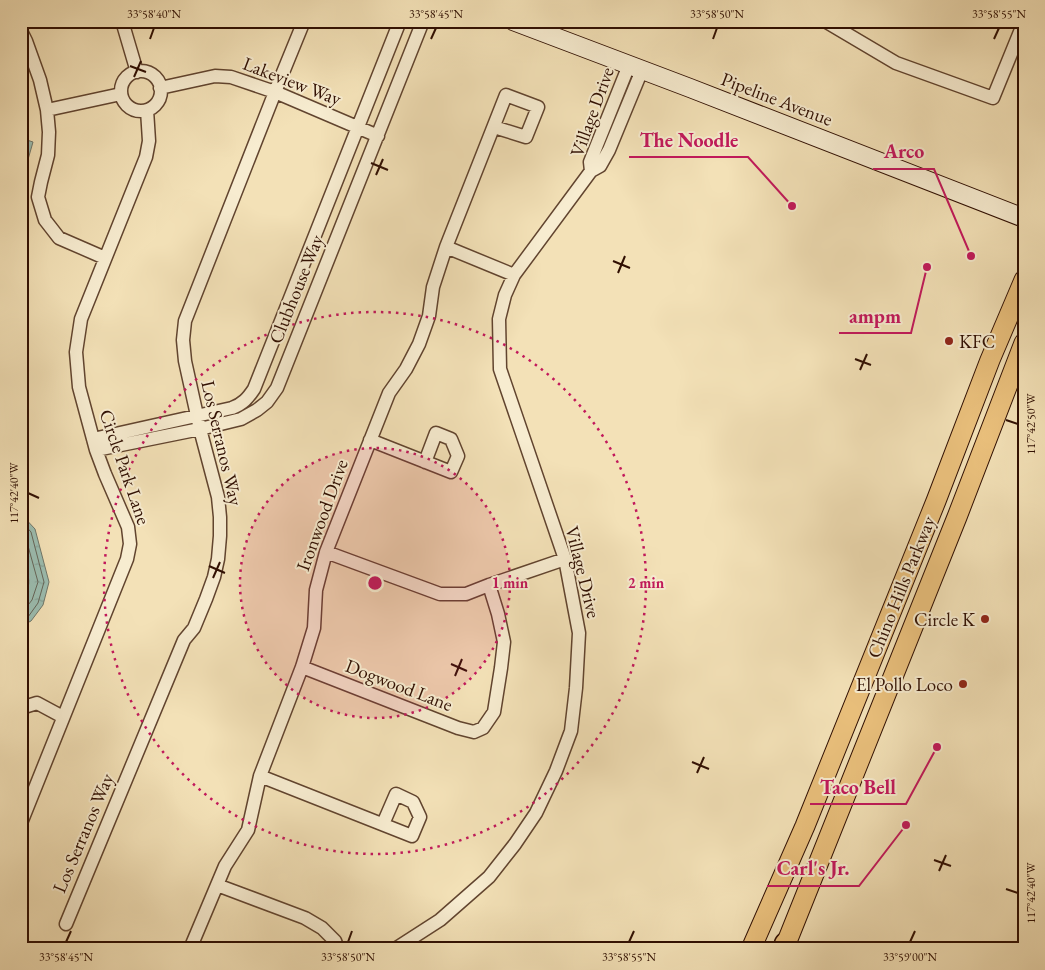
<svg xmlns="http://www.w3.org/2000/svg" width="1045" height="970" viewBox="0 0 1045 970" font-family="'EB Garamond',serif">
<defs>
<pattern id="water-ripples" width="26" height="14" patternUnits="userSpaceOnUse" patternTransform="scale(1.25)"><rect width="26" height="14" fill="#9bbdb0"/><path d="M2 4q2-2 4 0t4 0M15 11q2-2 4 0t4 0" fill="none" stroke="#86a196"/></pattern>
</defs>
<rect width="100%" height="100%" fill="#f3e1b7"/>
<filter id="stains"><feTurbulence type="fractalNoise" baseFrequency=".004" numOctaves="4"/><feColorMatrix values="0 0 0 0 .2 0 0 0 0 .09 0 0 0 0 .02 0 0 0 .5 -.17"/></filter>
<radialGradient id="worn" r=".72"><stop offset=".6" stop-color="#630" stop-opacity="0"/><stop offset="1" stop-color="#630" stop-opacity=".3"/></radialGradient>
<path fill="url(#water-ripples)" stroke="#70776a" d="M21 138 33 142 21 184Z
M21 514 35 529 49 582 43 605 31 621 21 626Z"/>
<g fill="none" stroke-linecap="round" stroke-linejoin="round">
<path stroke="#666659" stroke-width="1" d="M21 521 31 532 44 582 38 603 28 617 21 621
M21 531 25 535 38 582 32 600 21 614
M21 550C27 570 35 585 21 603"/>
<defs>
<path id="minor" d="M122 21 137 72
M825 21 896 63 993 98 1024 22
M21 31 26 41 40 80 47 110 49 132 48 155 41 182 38 197 45 220 59 238 105 258
M121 91a20 20 0 1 1 40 0a20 20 0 1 1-40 0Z
M160 88 215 76 231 77 275 92 378 136
M47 110 121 94
M591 171 590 162 629 65
M446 247 514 275
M93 439 232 408C243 404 248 398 254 389L400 21
M370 440 451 472 458 456 451 439 436 433 425 462
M96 450 200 429 241 419 257 410 267 402 277 388 423 21
M326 552 440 594H466L489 585 565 559
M302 667 458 728 474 732 483 728 494 712 501 668 504 642 498 614 489 585
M21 708 37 703 63 717
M260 776 412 836 420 817 413 802 396 794 383 824
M21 823 127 559 130 544 128 527 105 474 96 450 79 387 76 352 81 319 146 157 149 141 147 110
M217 885 305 918 322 928 335 941 338 949
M66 924 184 640 194 628 206 599 214 577 218 559 220 536V517L218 497 200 429 185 361 183 340 185 321 275 92 304 21
M190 949 225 866 248 830 260 776 302 667 314 628 316 590 326 552 389 393 406 369 419 344 429 316 433 287 446 247 506 95 538 107 526 137 494 127
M395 949 440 920 489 877 515 844 536 813 556 771 571 731 576 688 579 633 565 559 500 369 499 319 505 295 514 275 591 171 600 166 609 150 642 70"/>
<path id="secondary" d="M513 21 690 88 1024 218"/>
<path id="primary" d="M751 949 805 826 936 501 990 360 1024 280
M784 949 957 517 1024 343"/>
<path id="motorway" d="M786 944 787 949"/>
</defs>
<use href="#minor" stroke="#61442f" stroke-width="15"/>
<use href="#secondary" stroke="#300f02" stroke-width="20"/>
<use href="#primary" stroke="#300f02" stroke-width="21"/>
<use href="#motorway" stroke="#300f02" stroke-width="25"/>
<use href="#minor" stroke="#f7ecd0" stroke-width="12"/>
<use href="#secondary" stroke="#f7ecd0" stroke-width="18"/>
<use href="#primary" stroke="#eac07c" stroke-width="19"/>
<use href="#motorway" stroke="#eac07c" stroke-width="22"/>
</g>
<path fill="none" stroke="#300f02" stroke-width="2" d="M150 39 154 28M431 39 436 28M713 39 717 28M994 39 999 28M130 66 146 72M134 77 141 61M371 163 388 170M376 175 383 159M613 261 630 268M618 273 625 256M855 359 871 365M860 370 867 354M1006 420 1018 424M28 493 39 498M209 566 225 573M213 578 220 562M451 664 467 671M455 676 462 659M692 762 709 769M697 773 704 757M934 860 951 866M939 871 946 855M1006 889 1018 893M66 942 71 931M348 942 352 931M629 942 634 931M910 942 915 931"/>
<circle cx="375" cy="583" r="135" fill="#c2185b" fill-opacity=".12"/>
<g fill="none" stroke="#c2185b" stroke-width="2.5" stroke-dasharray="2.5 5">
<circle cx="375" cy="583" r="135"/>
<circle cx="375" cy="583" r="271"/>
</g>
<g fill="#8f2418" stroke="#f7ecd0" stroke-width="2">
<circle cx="949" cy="341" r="5"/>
<circle cx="985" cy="619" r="5"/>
<circle cx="963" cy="684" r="5"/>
</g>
<g text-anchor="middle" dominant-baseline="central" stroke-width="4" stroke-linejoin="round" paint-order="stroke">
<g font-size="19" fill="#300f02" stroke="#f7ecd0">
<text transform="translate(292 81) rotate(21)">Lakeview Way</text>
<text transform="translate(777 99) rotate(21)">Pipeline Avenue</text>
<text transform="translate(592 112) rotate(-70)">Village Drive</text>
<text transform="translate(296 289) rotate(-68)">Clubhouse Way</text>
<text transform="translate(222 443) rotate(77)">Los Serranos Way</text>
<text transform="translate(125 467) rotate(71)">Circle Park Lane</text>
<text transform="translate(322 515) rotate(-70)">Ironwood Drive</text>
<text transform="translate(583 572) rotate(76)">Village Drive</text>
<text transform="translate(901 587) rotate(-68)">Chino Hills Parkway</text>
<text transform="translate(399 685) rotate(21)">Dogwood Lane</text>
<text transform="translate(83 833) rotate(-67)">Los Serranos Way</text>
</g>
<g font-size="19" fill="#300f02" stroke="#f7ecd0" text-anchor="end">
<text x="959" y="341" text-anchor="start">KFC</text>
<text x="975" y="619">Circle K</text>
<text x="953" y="684">El Pollo Loco</text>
</g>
</g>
<circle cx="375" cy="583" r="8" fill="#c2185b" stroke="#f7ecd0" stroke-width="2.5"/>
<g font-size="15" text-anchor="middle" font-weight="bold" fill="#c2185b" stroke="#f7ecd0" stroke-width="4" stroke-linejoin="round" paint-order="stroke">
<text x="510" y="588">1 min</text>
<text x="646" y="588">2 min</text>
</g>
<path fill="none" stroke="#c2185b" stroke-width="2" d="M792 206L748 157H629M971 256L934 169H873M927 267L911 333H839M937 747L906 804H810M906 825L859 886H767"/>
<g fill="#c2185b" stroke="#f7ecd0" stroke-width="2">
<circle cx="792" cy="206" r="5"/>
<circle cx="971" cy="256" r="5"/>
<circle cx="927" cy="267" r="5"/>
<circle cx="937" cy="747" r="5"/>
<circle cx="906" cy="825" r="5"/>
</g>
<g font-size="20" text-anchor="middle" font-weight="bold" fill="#c2185b" stroke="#f7ecd0" stroke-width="4" stroke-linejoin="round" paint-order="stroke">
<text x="689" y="147">The Noodle</text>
<text x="904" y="158">Arco</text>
<text x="875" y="323">ampm</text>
<text x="858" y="794">Taco Bell</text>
<text x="813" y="875">Carl's Jr.</text>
</g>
<rect width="1045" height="970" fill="none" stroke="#f3e1b7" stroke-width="55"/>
<rect x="28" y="28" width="990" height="914" fill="none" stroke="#300f02" stroke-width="2"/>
<g font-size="12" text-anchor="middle" fill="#300f02">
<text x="154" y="18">33°58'40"N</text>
<text x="436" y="18">33°58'45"N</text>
<text x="717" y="18">33°58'50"N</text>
<text x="999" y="18">33°58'55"N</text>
<text transform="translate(1031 424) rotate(-90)" y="4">117°42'50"W</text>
<text transform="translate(14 493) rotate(-90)" y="4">117°42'40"W</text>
<text transform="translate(1031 893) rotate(-90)" y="4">117°42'40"W</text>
<text x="66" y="961">33°58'45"N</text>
<text x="348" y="961">33°58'50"N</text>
<text x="629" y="961">33°58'55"N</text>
<text x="910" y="961">33°59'00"N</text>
</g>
<rect width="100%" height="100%" filter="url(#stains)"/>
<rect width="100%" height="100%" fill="url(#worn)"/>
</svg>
